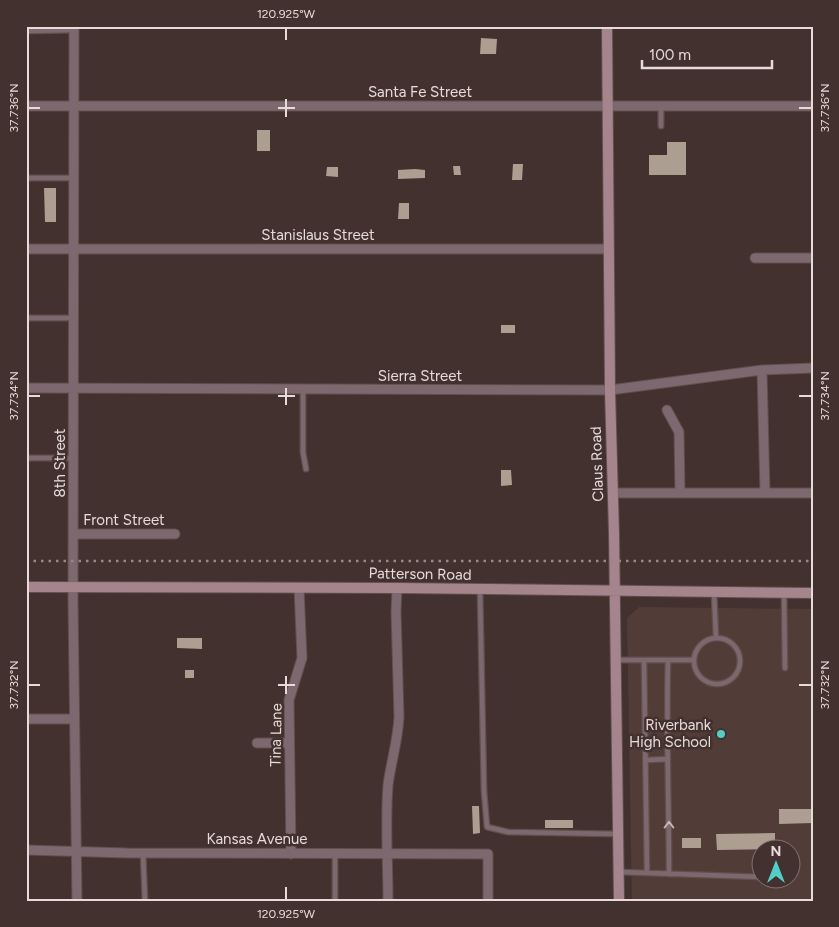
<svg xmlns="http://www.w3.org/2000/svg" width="839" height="927" viewBox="0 0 839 927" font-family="Figtree,sans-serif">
<rect width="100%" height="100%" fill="#42312e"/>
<path fill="#523c38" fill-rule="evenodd" d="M639 607 813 609V901H632L627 618ZM762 850H792V880H762Z"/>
<path fill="#ac9e91" d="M481 38 497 39 496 54H480Z
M257 130H270V151H257Z
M667 142H686V175H649V155H667Z
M513 164H523L522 180H512Z
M453 166H460L461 175H454Z
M327 167H338V177L326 176Z
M415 169 425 170V178L398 179V170Z
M44 188H56V222H45Z
M399 203H409V219H398Z
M501 325H515V333H501Z
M501 470H511L512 485 501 486Z
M177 638H202V649L177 648Z
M185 670H194V678H185Z
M472 806H479L480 833 473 834Z
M779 809H813V823L779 824Z
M545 820H573V828H545Z
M775 833V849L717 850 716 834Z
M682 838H701V848H682Z"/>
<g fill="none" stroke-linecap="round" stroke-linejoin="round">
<defs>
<path id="service" d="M26 31 74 30
M661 106V126
M26 178H73
M26 318H73
M303 389V452L306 469
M26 458H74
M480 589 484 791 487 827 508 832 618 834
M714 592 716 638
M784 594 785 668
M694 661a23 23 0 1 1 46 0a23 23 0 1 1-46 0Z
M616 660H694
M644 660 647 873
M668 660C666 731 669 803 669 874
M647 760 668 759
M143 852 145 901
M335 853V901
M620 872 762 877"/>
<path id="minor" d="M74 26 73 601 77 901
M26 106H813
M26 249H609
M755 258H813
M762 370 765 493
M26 388 610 390 762 370 813 368
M667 410 679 432 680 493
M613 493H813
M74 534H175
M26 719H74
M257 743H289
M26 850 127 853 488 854V901
M291 854 289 700 302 658 299 588
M388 901C388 863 385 823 388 785 391 762 398 740 399 717L396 611 397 588"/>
<path id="secondary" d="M607 26 610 390 614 534 619 901
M26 587 397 588 813 593"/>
</defs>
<use href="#service" stroke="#60504d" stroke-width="7"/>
<use href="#minor" stroke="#60504d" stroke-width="11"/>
<use href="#secondary" stroke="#60504d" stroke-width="12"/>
<use href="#service" stroke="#7e686f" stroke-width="4.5"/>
<use href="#minor" stroke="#7e686f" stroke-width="9"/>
<use href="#secondary" stroke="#a6848e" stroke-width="10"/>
<path stroke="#968885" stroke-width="2.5" stroke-dasharray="2.5 5" stroke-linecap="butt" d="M26 561H813"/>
</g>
<defs><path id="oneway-chevron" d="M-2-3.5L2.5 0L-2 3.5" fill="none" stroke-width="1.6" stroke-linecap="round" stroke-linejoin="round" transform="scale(1.25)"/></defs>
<use stroke="#c7b8b9" href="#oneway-chevron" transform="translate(669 825) rotate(-90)"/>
<path fill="none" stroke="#e6dbd9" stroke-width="2" d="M286 28V40M286 99V117M28 108H40M278 108H295M799 108H812M286 388V405M28 396H40M278 396H295M799 396H812M286 676V694M28 685H40M278 685H295M799 685H812M286 887V900"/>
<circle fill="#54cdc7" stroke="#42312e" stroke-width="2" cx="721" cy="734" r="5"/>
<g text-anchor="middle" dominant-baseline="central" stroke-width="5" stroke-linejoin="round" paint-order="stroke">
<g font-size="15" fill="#e6dbd9" stroke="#42312e">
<text x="420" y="92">Santa Fe Street</text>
<text x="318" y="235">Stanislaus Street</text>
<text x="420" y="376">Sierra Street</text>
<text transform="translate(60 463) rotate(-90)">8th Street</text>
<text transform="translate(597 464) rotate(-92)">Claus Road</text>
<text x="124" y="520">Front Street</text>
<text transform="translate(420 574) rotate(1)">Patterson Road</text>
<text transform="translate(276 735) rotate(-89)">Tina Lane</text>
<text x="257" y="839">Kansas Avenue</text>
</g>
<g font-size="15" fill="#e6dbd9" stroke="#42312e" text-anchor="end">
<text x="711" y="725">Riverbank<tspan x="711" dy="17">High School</tspan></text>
</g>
</g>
<rect width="839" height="927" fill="none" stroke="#42312e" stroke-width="55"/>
<g transform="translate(776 864)"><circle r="24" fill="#42312e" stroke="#847572"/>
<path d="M0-4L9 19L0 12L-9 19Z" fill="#54cdc7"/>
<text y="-8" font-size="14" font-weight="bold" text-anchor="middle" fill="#e6dbd9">N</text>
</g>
<path d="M642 60v8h130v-8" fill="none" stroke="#e6dbd9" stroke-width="2.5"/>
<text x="649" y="60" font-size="15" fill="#e6dbd9" stroke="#42312e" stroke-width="4" paint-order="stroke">100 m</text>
<rect x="28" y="28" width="784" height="872" fill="none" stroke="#e6dbd9" stroke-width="2"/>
<g font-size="12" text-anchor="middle" fill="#e6dbd9">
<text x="286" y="18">120.925°W</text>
<text transform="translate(14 108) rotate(-90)" y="4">37.736°N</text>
<text transform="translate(825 108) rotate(-90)" y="4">37.736°N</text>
<text transform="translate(14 396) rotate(-90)" y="4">37.734°N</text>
<text transform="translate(825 396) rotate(-90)" y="4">37.734°N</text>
<text transform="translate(14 685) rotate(-90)" y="4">37.732°N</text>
<text transform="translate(825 685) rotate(-90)" y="4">37.732°N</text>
<text x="286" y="918">120.925°W</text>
</g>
</svg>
